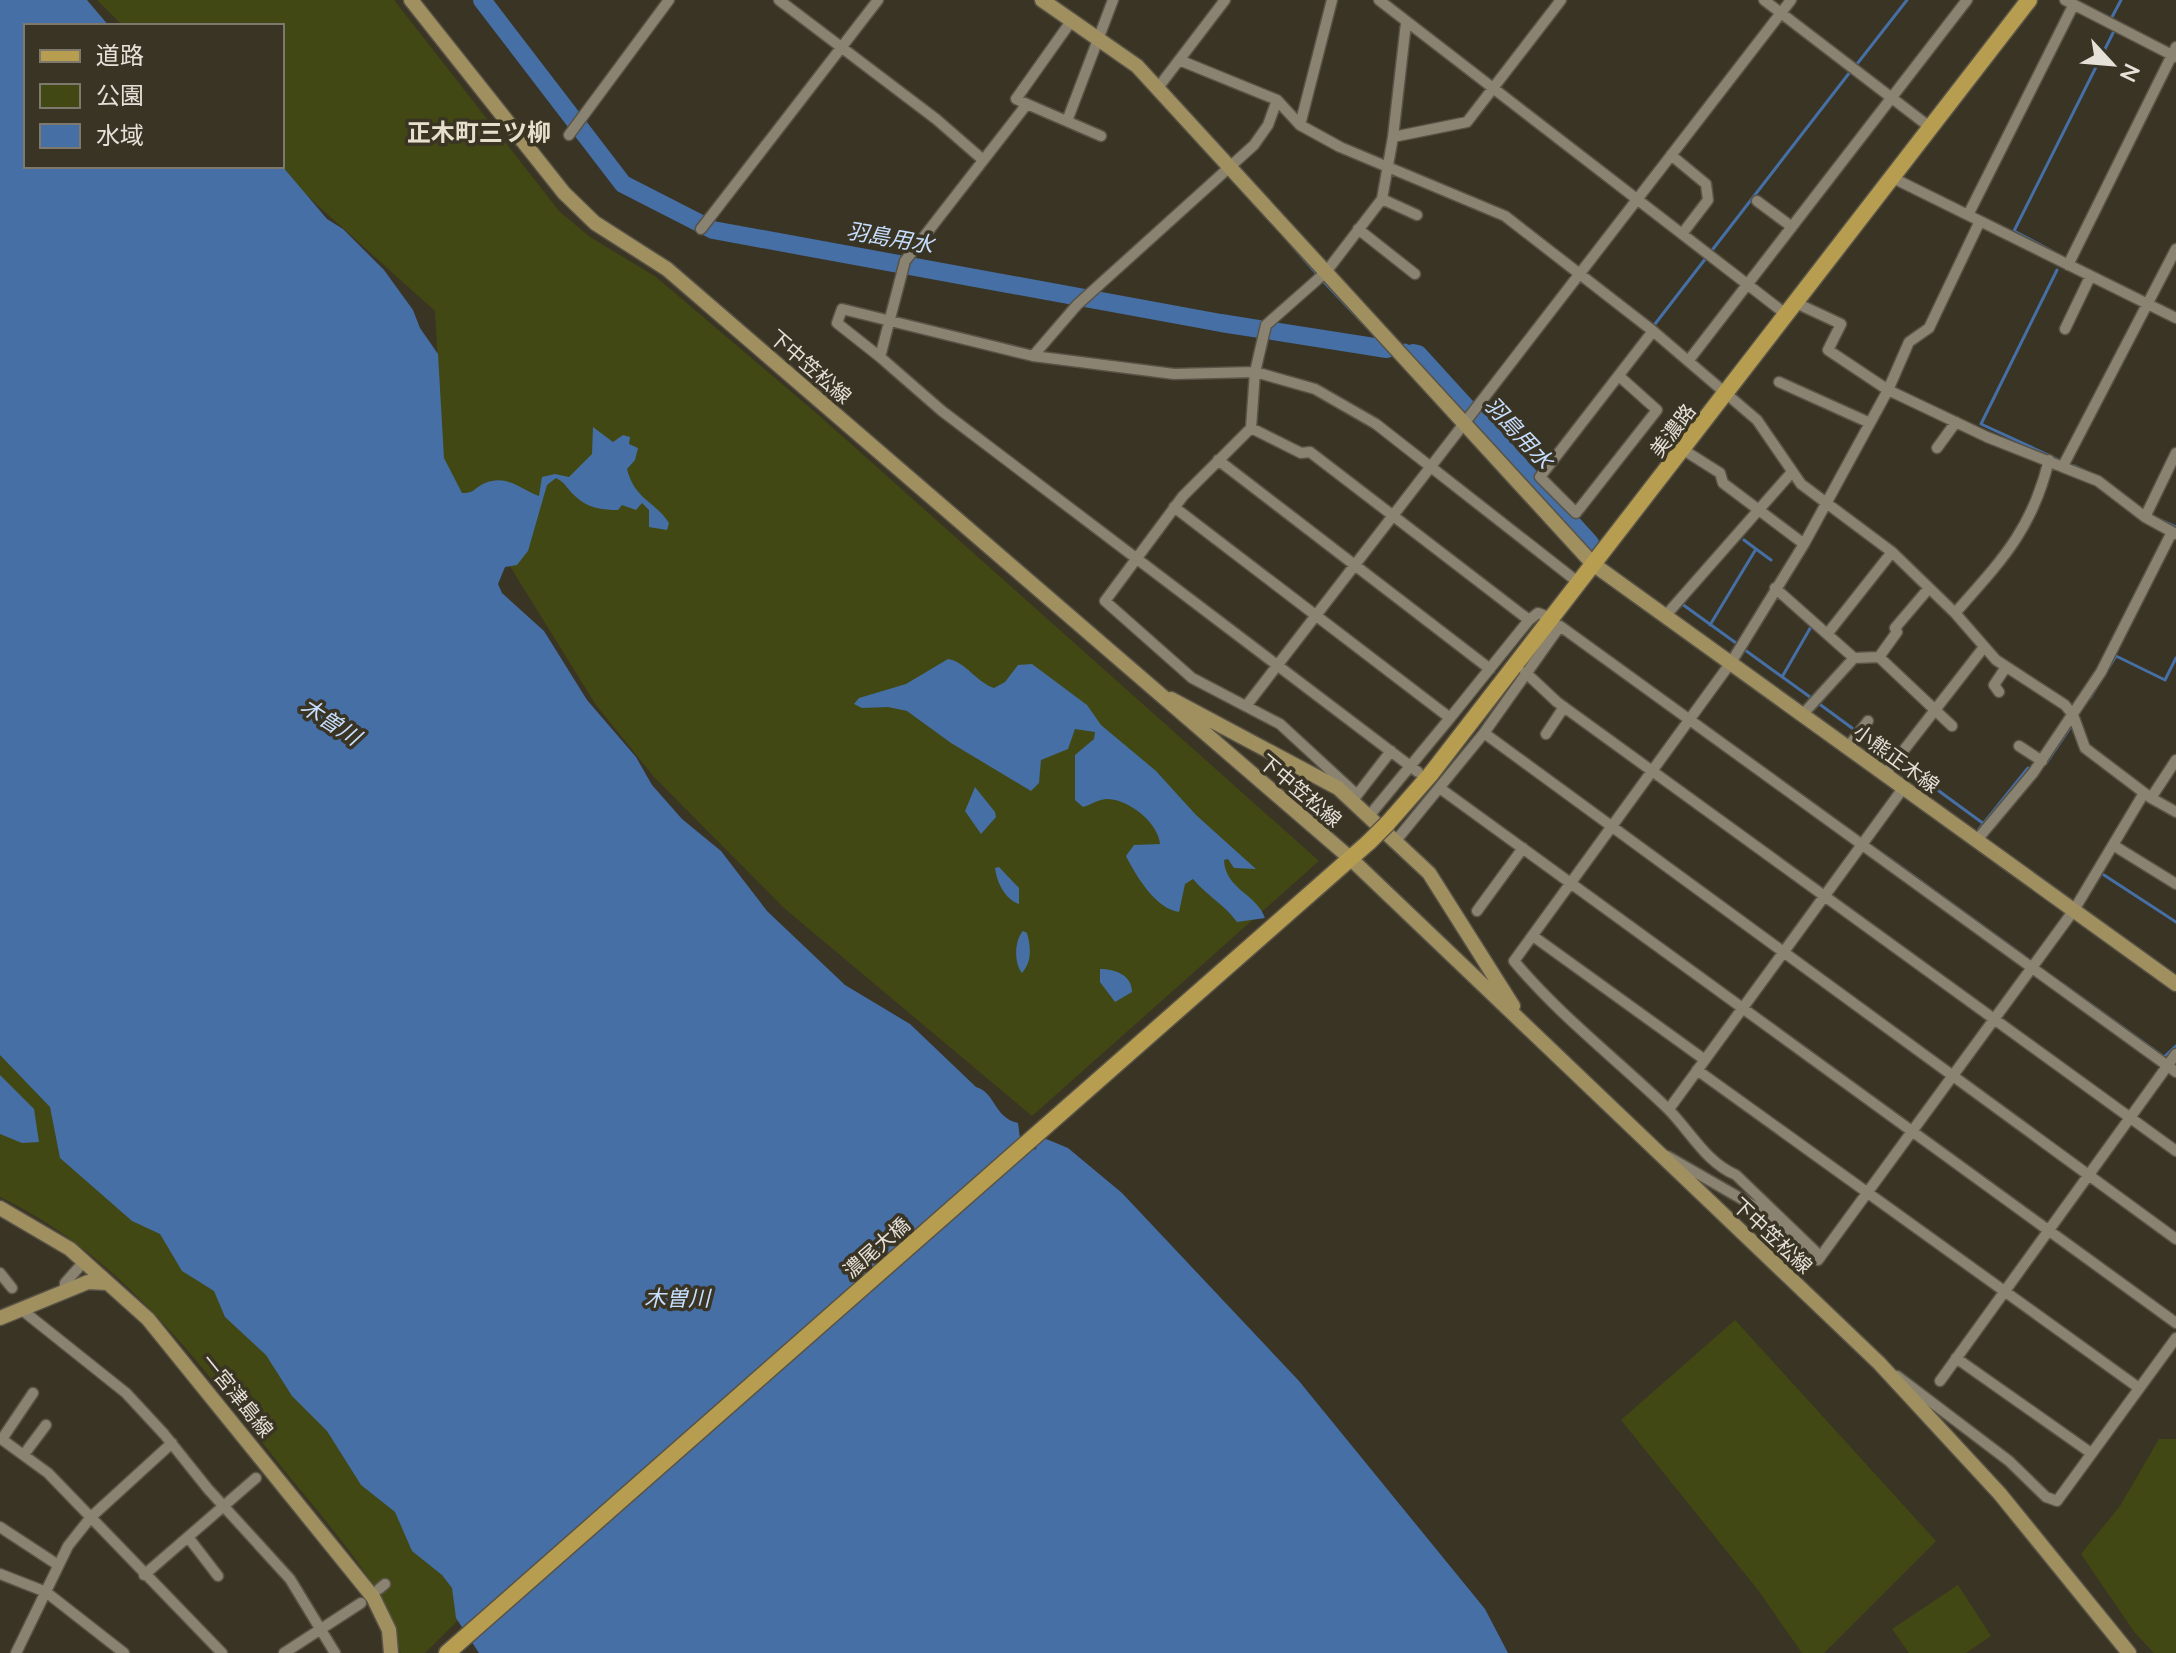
<svg xmlns="http://www.w3.org/2000/svg" width="2176" height="1653" viewBox="0 0 2176 1653" font-family="Lato,'Noto Sans JP',sans-serif">
<rect width="100%" height="100%" fill="#3a3425"/>
<path fill="#424813" d="M97 0H394L559 211 590 237 656 277 815 412 1319 861 1032 1116 784 908 654 777 596 705 511 568 444 476 435 311 274 166H282V26H123Z
M0 1043C152 1217 313 1387 445 1576L452 1586 459 1619 425 1653H401C392 1635 390 1613 380 1596 351 1548 311 1504 276 1460 196 1359 119 1254 0 1197Z
M1735 1320 1936 1541 1824 1653H1802L1758 1590 1621 1420Z
M2159 1439H2176V1653H2154L2135 1633 2081 1554 2120 1506Z
M1958 1585 1991 1636 1966 1653H1909L1892 1629Z"/>
<path fill="#456fa5" d="M0 0H87L109 26H26V166H282L327 219 343 229 384 270 413 310 420 328 438 354 444 458 462 493C474 494 475 487 485 483 507 474 522 490 539 496L542 477 555 474 569 477 592 454 593 427 613 442 623 435 630 437 629 444 638 448 635 460 627 469C635 500 654 500 669 523L667 530 649 527V510L642 503 636 510 622 505 618 510C602 510 587 508 575 496 567 489 565 482 556 478L547 485 528 551 517 565 505 567 498 584 502 593 544 631 587 700 636 757 652 785 682 819 721 851 767 911 845 985 910 1024 976 1087C996 1093 994 1118 1018 1123L1020 1138 1031 1150 1036 1149 1039 1136 1068 1148 1122 1193 1299 1381 1485 1609 1508 1653H479L456 1618 452 1588 442 1575 412 1551 395 1512 361 1485 327 1431 292 1396 266 1355 225 1317 214 1291 182 1271 160 1234 132 1221 60 1158 50 1107 0 1055Z
M948 659C966 662 976 682 994 688L1005 682 1018 665 1032 664 1087 705 1101 725 1156 771 1196 815 1256 869 1234 868 1228 859 1224 860C1225 889 1257 894 1265 918L1237 922C1224 904 1207 896 1193 879L1185 884 1179 912C1156 909 1136 876 1126 856L1134 845 1160 844C1158 823 1130 800 1108 799 1098 799 1091 805 1083 807L1075 800V755L1094 739 1095 732 1075 729 1068 749 1041 760 1039 783 1031 791 951 743 907 711 888 707 862 708 854 704 859 698 906 684Z
M975 787 995 812 996 817 981 834 965 811Z
M999 867 1019 888V904C1005 899 997 883 995 868Z
M1023 931 1027 933C1031 947 1032 962 1022 973 1014 963 1014 941 1023 931Z
M1100 969C1115 969 1132 975 1132 992L1115 1002 1100 982Z
M0 1075 34 1109 39 1142 22 1143 0 1134Z"/>
<g fill="none" stroke-linecap="round" stroke-linejoin="round">
<path stroke="#456fa5" stroke-width="3" d="M2112 17 2121 0
M1857 64 1907 0
M1288 241 1317 274
M1713 249 1850 72
M2052 251 2014 231 2113 33
M2057 270 1981 424 2059 460
M1324 282 1378 339
M1655 324 1706 258
M1405 345 1422 352 1471 407
M1476 413 1536 477
M2075 466 2085 471
M2154 517 2176 527
M1744 540 1756 549
M1682 604 1736 643
M1710 625 1756 549 1771 560
M1745 650 1810 697
M1782 677 1812 625
M2090 698 2116 656 2165 680 2176 658
M1818 703 1852 728
M1866 738 1891 756
M2047 762 2070 728
M1902 764 1984 824
M1979 829 2028 768
M1886 856 2024 956
M2104 875 2176 922
M2064 985 2164 1057 2176 1046"/>
<path stroke="#456fa5" stroke-width="18" d="M482 0 623 184 713 230 1221 323 1387 349
M1413 353 1418 354 1590 543"/>
<defs>
<path id="street" d="M779 0 936 119 982 159
M1379 0 1787 315
M1764 0 1931 128
M2065 0 2176 57
M1072 20 1016 99 1027 104 905 261 880 357 942 411 1418 772
M1179 60 1277 100 1300 125 1340 147 1505 216 1653 331 1540 477 1576 513 1657 410 1619 376
M1157 89 1225 0
M1027 104 1101 136
M1067 121 1113 0
M1300 125 1332 0
M569 135 669 0
M1393 137 1467 122 1561 0
M1671 155 1706 184 1708 200 1682 234
M1893 178 2176 318
M1382 199 1417 215
M1757 201 1792 227
M1968 215 2073 6
M701 229 878 0
M1358 229 1415 274
M2068 265 2176 47
M1796 303 1841 324 1828 350 1888 390 1987 437 2098 481 2145 517 2176 534
M2065 329 2090 277
M1653 331 1757 420 1801 484 1892 552 1955 613 1996 660 2065 705 2073 715 2085 748 2151 798 2176 812
M1033 356 1077 305 1254 145 1268 125 1277 100
M880 357 837 323 842 309 1033 356 1174 374 1255 372 1315 389 1376 424 1579 583
M1689 360 1967 0
M1779 382 1870 423
M1251 428 1255 372 1266 325 1326 272 1382 199 1393 137 1406 23
M1937 448 1956 422
M1682 449 1720 473 1723 483 1804 544
M1218 460 1490 669
M2063 466 2176 249
M1174 507 1450 718 1529 620 1310 452 1301 453 1251 428 1183 496 1105 601 1192 678 1280 724 1357 795 1391 751
M2145 517 2176 453
M1775 588 1854 658 1879 657 1952 726
M1955 613C2001 561 2032 530 2049 460
M1667 614 1792 472
M1529 620 1538 613 1554 619
M1828 633 1892 552
M1879 657 1897 632 1895 628 1929 588
M1525 672 1557 702 2176 1151
M1999 692 1994 685 2006 667
M1246 706 1791 0
M1803 714 1854 658
M1484 733 2176 1239
M1546 734 1564 707
M2019 746 2042 761
M1848 747 1868 721
M1886 773 1984 647
M1441 789 2176 1323
M2151 798 2176 760
M1369 816 1450 718
M1976 841 2033 773 2101 672 2172 532
M1394 843 1484 733 1560 626 2176 1072
M2113 845 2176 884
M1477 911 1523 848
M1533 936 1705 1060
M1697 1070 2139 1388
M1669 1109 1904 787
M1667 1156 1754 1206 1799 1245
M1815 1258 1818 1260 2074 910 2144 793
M1818 1260 1815 1251 1736 1175C1705 1162 1689 1129 1666 1107 1615 1058 1559 1015 1514 961L1732 661 1804 544 1888 390 1909 342 1929 328 1980 221
M0 1273 12 1288
M65 1290V1283L80 1266
M22 1310 126 1393 164 1434 208 1489 290 1579 335 1653
M1956 1358 2091 1453
M1897 1376 2009 1461 2046 1497 2057 1501 2176 1338
M1940 1381 2176 1054
M0 1438 48 1473 222 1653
M2 1439 33 1393
M25 1453 46 1425
M0 1527 58 1565
M188 1537 218 1576
M0 1574 46 1592 124 1653
M144 1575 256 1478
M379 1589 385 1584
M16 1653 68 1546 91 1517 172 1443
M284 1653 361 1603"/>
<path id="secondary" d="M411 0 564 193 595 223 667 269 1350 858 1879 1363 2000 1494 2129 1653
M1042 0 1137 66 1593 564 2176 984
M1171 699 1338 788 1429 873 1513 1006
M0 1208 70 1249 148 1319 373 1597 389 1630 391 1653
M0 1318 88 1282 107 1283"/>
<path id="primary" d="M1387 824 1430 775 2029 0
M447 1653 1369 842"/>
</defs>
<use href="#street" stroke="#585346" stroke-width="13"/>
<use href="#secondary" stroke="#585346" stroke-width="17"/>
<use href="#primary" stroke="#585346" stroke-width="19"/>
<use href="#street" stroke="#8a8371" stroke-width="10"/>
<use href="#secondary" stroke="#a09060" stroke-width="14"/>
<use href="#primary" stroke="#b79d50" stroke-width="16"/>
<defs>
<path id="primary-bridge" d="M1369 842 1387 824"/>
</defs>
<use href="#primary-bridge" stroke="#585346" stroke-width="19" stroke-linecap="butt"/>
<use href="#primary-bridge" stroke="#b79d50" stroke-width="16"/>
</g>
<g text-anchor="middle" dominant-baseline="central" stroke-width="7" stroke-linejoin="round" paint-order="stroke">
<g font-size="20" fill="#e5e1d8" stroke="#3a3425">
<text transform="translate(811 366) rotate(41)">下中笠松線</text>
<text transform="translate(1672 430) rotate(-53)">美濃路</text>
<text transform="translate(1897 758) rotate(36)">小熊正木線</text>
<text transform="translate(1301 790) rotate(40)">下中笠松線</text>
<text transform="translate(1773 1235) rotate(43)">下中笠松線</text>
<text transform="translate(876 1247) rotate(-41)">濃尾大橋</text>
<text transform="translate(238 1395) rotate(51)">一宮津島線</text>
</g>
<g font-size="22" font-style="italic" fill="#c7dfff" stroke="#3a3425">
<text transform="translate(890 237) rotate(10)">羽島用水</text>
<text transform="translate(1519 432) rotate(47)">羽島用水</text>
<text transform="translate(331 721) rotate(33)">木曽川</text>
<text x="677" y="1297">木曽川</text>
</g>
<g font-size="24" font-weight="bold" fill="#e6dfcb" stroke="#3a3425">
<text x="479" y="131">正木町三ツ柳</text>
</g>
</g>
<rect x="24" y="24" width="260" height="144" fill="#3a3425" stroke="#7e796d" stroke-width="2"/>
<rect x="40" y="50" width="40" height="12" fill="#b79d50" stroke="#7e796d" stroke-width="2"/>
<text x="96" y="64" font-size="24" fill="#e5e1d8">道路</text>
<rect x="40" y="84" width="40" height="24" fill="#424813" stroke="#7e796d" stroke-width="2"/>
<text x="96" y="104" font-size="24" fill="#e5e1d8">公園</text>
<rect x="40" y="124" width="40" height="24" fill="#456fa5" stroke="#7e796d" stroke-width="2"/>
<text x="96" y="144" font-size="24" fill="#e5e1d8">水域</text>
<g transform="translate(2112 64) rotate(116)" stroke="#3a3425" stroke-width="6" paint-order="stroke">
<path d="M0-6L14 30L0 20L-14 30Z" fill="#e5e1d8"/>
<text y="-12" font-size="22" font-weight="bold" text-anchor="middle" fill="#e5e1d8">N</text>
</g>
</svg>
